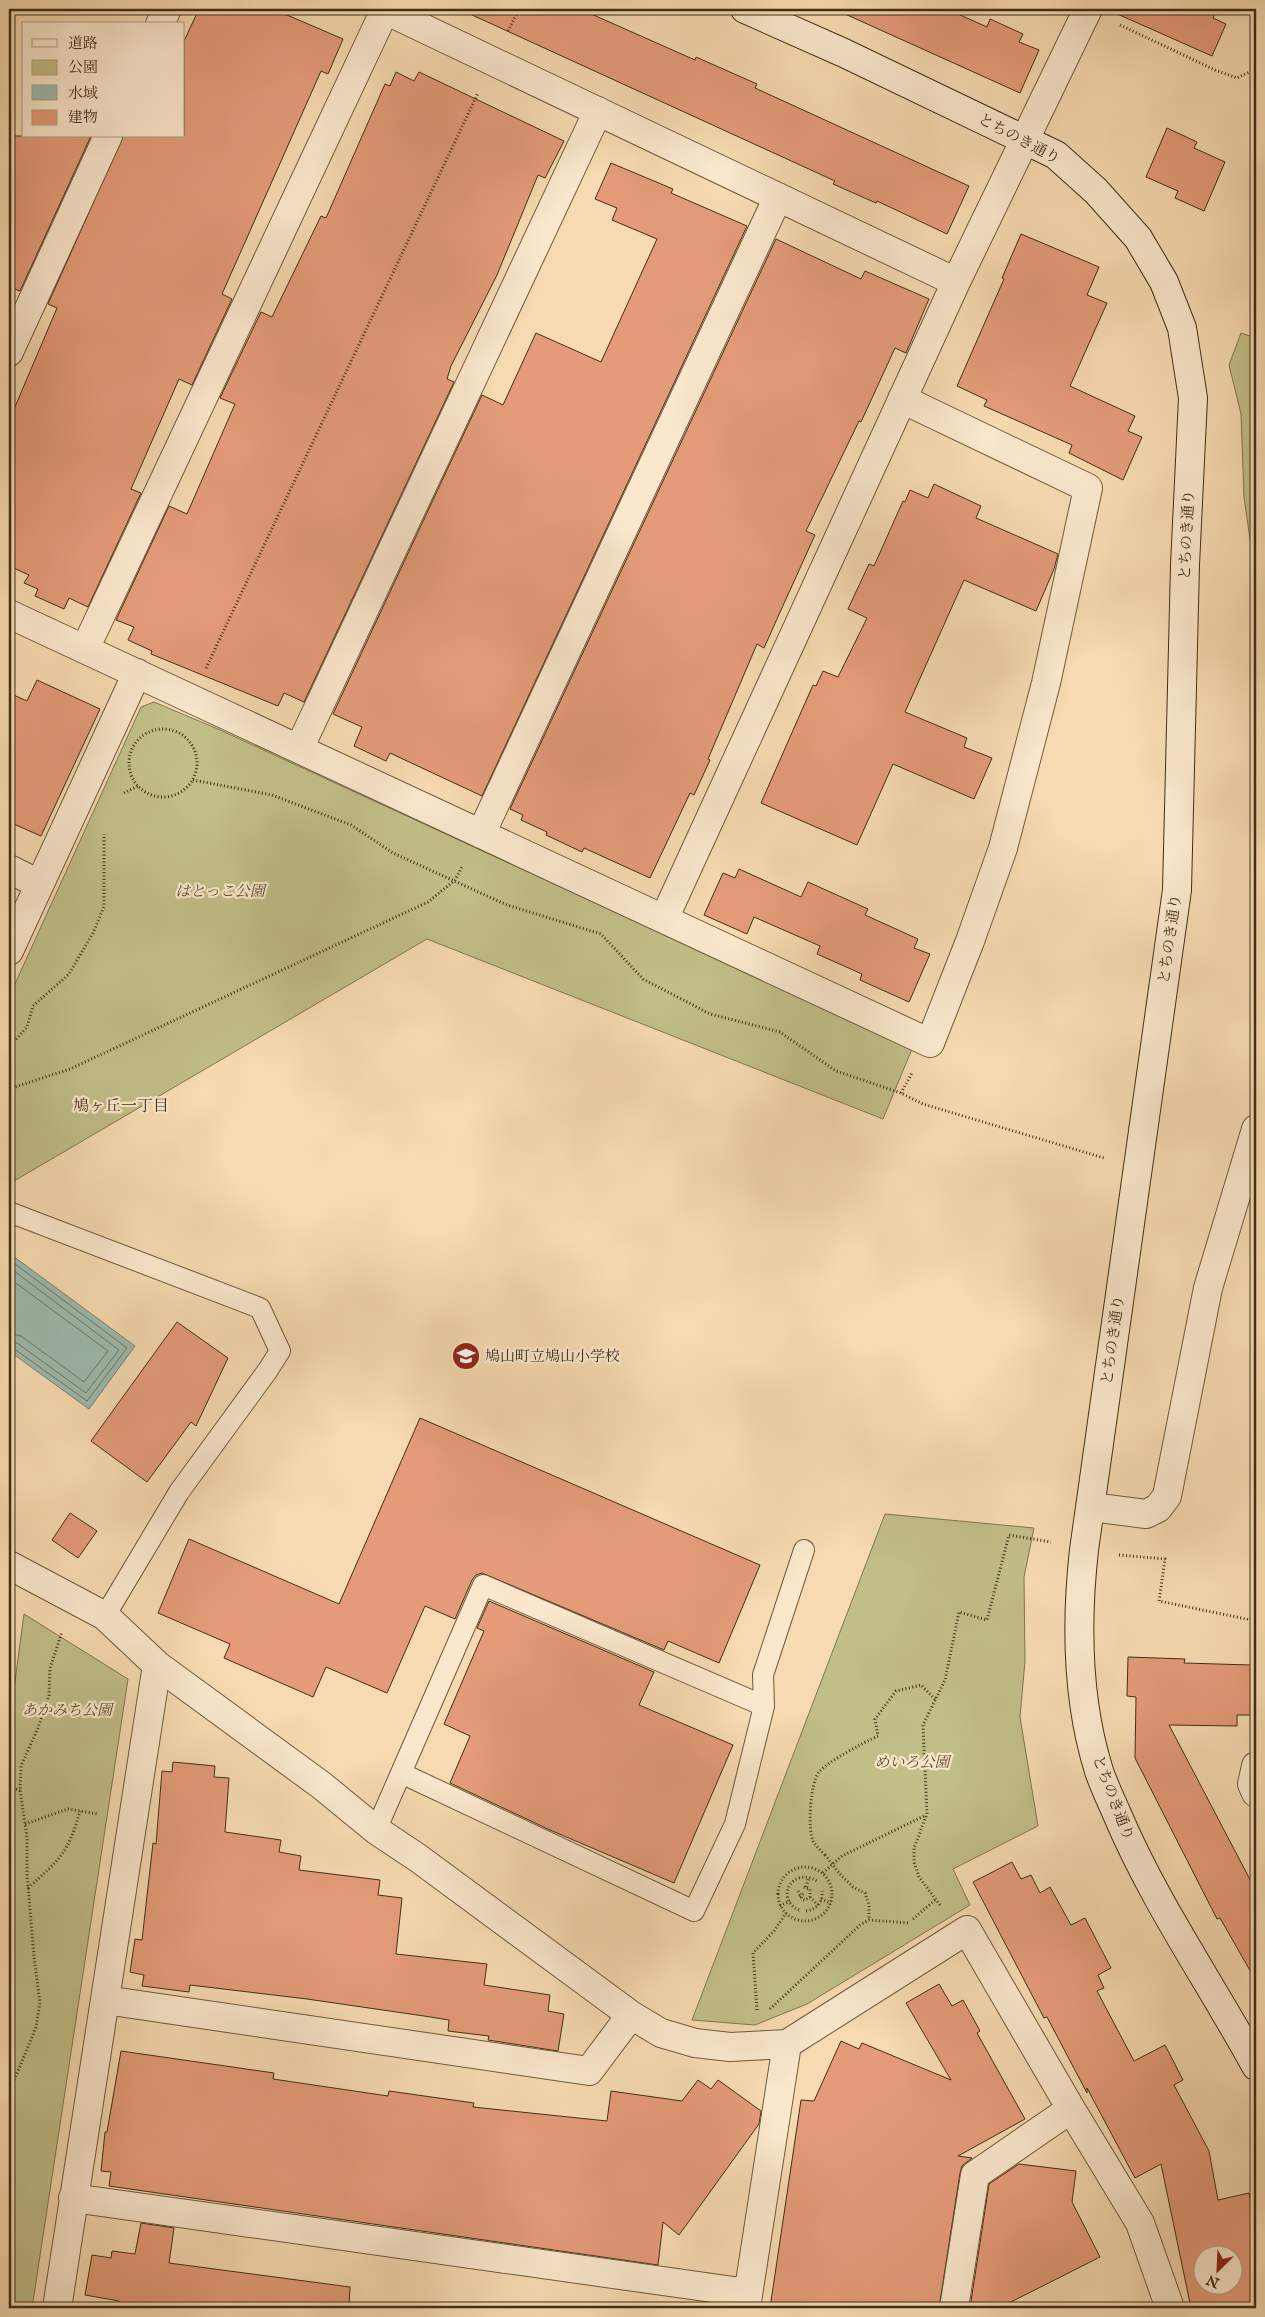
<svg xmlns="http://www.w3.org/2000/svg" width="1265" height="2317" viewBox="0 0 1265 2317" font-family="'IM FELL English','Noto Serif JP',serif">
<rect width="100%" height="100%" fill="#f7dab1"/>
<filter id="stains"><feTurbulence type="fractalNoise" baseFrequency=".004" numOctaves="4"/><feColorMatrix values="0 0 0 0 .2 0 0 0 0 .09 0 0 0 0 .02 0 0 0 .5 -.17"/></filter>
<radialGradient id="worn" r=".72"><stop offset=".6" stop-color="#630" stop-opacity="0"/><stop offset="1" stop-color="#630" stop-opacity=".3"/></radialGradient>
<path fill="#c1be88" stroke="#80764f" d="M1241 333 1256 338V547L1251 546 1244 497 1241 414 1229 365Z
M154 702 218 729 912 1049 883 1119 427 939 9 1184V997L141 707Z
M885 1514 1034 1528 1024 1577 1025 1661 1020 1717 1038 1826 953 1869 970 1905 807 2004 755 2025 692 2020Z
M24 1614 128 1679 32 2308H9V1726Z"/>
<path fill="#9dbaaf" stroke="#788272" d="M13 1256 135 1346 89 1409 9 1351V1262Z"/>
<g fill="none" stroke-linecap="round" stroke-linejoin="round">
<path stroke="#6e7462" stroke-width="1" d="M9 1265 15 1264 127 1348 87 1401 13 1348 9 1347
M9 1271H14L119 1350 86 1393 17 1343 9 1341
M9 1278 108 1351 84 1382 21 1336 9 1333"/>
</g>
<path fill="#e59b7a" stroke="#402e16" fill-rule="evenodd" d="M199 9H273L343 39 328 74 321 71 222 294 232 299 192 385 179 379 131 489 141 493 88 607 69 598 64 609 35 596 38 589 24 583 29 575 9 566V421L57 308 48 304 123 136H184V41Z
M459 9H580L695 60 696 57 757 84 755 88 969 186 947 234 877 201 876 203 833 184 835 181Z
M834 9H947L987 27 990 19 1023 34 1019 42 1039 50 1020 93Z
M1106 9H1217L1213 18 1226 24 1212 56Z
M396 72 414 81 419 72 564 141 545 178 538 175 497 275 451 366 447 379 454 382 304 702 284 693 278 706 151 654 152 651 128 640 134 627 116 620 169 506 187 514 235 404 220 398 261 312 272 317 321 216 326 218 385 84 390 86Z
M1167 128 1197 142 1194 148 1225 162 1204 211 1175 198 1178 191 1146 177Z
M9 136H91L20 291 9 287Z
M611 163 673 189 671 193 747 226 482 796 390 753 386 761 354 746 362 727 333 714 482 395 503 405 536 333 601 362 657 239 612 220 617 208 595 199Z
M1021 234 1099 267 1087 295 1107 303 1070 386 1135 416 1128 431 1142 437 1123 480 1069 453 1072 445 984 406 987 400 957 386 1004 279 1002 278Z
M776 239 861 279 865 271 929 299 906 353 895 348 861 422 859 421 806 531 815 535 781 610 764 648 757 644 708 759 710 760 694 795 690 793 650 878 584 848 582 852 546 835 547 832 521 820 523 815 510 809Z
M934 484 981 506 976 518 1058 554 1054 569 1036 611 964 580 905 712 967 738 964 747 992 758 974 799 893 764 857 845 761 803 813 685 816 686 823 671 838 677 867 618 848 609 869 564 874 566 903 501 905 502 910 490 928 498Z
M37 680 100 709 41 836 9 822V693L27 701Z
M739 869 801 897 808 882 868 909 865 915 918 939 914 948 930 954 909 1002 860 980 862 974 817 954 820 946 754 917 747 934 704 915 723 873 735 878Z
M177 1322 228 1358 196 1426 191 1422 147 1482 91 1441Z
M420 1418 760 1565 719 1663 668 1641 664 1650 482 1573 476 1575 472 1580 455 1619 425 1606 387 1693 326 1667 313 1697 224 1658 230 1644 158 1613 189 1539 339 1604Z
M70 1513 97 1531 78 1558 52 1540Z
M489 1601 654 1672 639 1705 733 1745 674 1883 550 1830 450 1783 470 1736 444 1724 484 1631 477 1628Z
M1128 1657 1185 1659 1184 1663 1251 1665V1715H1237V1726L1169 1725 1256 1891V1981L1220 1918 1217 1919 1135 1758 1136 1697 1127 1696Z
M173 1762 215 1766 214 1777 229 1778 225 1832 281 1840 279 1852 301 1856 299 1870 380 1880 378 1895 402 1898 396 1954 487 1964 484 1985 550 1995 548 2011 564 2014 558 2051 488 2040 489 2036 448 2031 449 2020 424 2016 307 1999 190 1985 189 1992 142 1986 144 1975 130 1972 135 1939 142 1940 153 1843 156 1844 162 1771 172 1772Z
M1012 1862 1021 1879 1031 1875 1040 1893 1050 1887 1071 1925 1085 1918 1111 1968 1098 1975 1104 1988 1097 1991 1134 2061 1165 2045 1183 2080 1174 2085 1209 2151 1218 2200 1249 2193 1256 2228V2308H1191L1161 2164 1135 2178 1087 2088V2093L1047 2017 1044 2018 973 1882ZM1202 2254H1232V2284H1202Z
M939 1984 952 2006 963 2000 980 2031 977 2033 1025 2119 958 2156 972 2158 962 2166 960 2173 939 2308H770L801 2100 814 2101 841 2041 859 2049 862 2043 951 2080 906 2003Z
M121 2051 274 2073 273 2079 388 2096 389 2091 474 2103 473 2107 607 2121 611 2091 682 2101 698 2080 711 2089 718 2080 761 2111 759 2124 679 2235 663 2222 658 2265 109 2186 111 2172 101 2171 105 2132H107Z
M1019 2164 1076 2171 1072 2202 1100 2257 999 2308H970L989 2184Z
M141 2223 174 2228 169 2263 350 2287 349 2308H118L119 2301 85 2295 92 2255 111 2258 112 2251 135 2254Z"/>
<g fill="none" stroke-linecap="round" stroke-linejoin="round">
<defs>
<path id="lane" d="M9 1212 260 1308 280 1351 268 1370 179 1492 105 1616
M764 1706 763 1675 804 1550
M376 1830 401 1773 483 1585 764 1706 735 1824 694 1911 401 1773"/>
<path id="street" d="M383 9 956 282
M160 24 167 9
M9 352 108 136
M9 614 930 1043 970 941 1003 848 1046 683 1088 488 902 399
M85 649 385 10
M299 749 598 111
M481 834 778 197
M9 869 39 884
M664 919 956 282 1088 9
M9 951 137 673
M1091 1507 1146 1514 1158 1508 1167 1496 1208 1288 1256 1129
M9 1565 105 1616 157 1665 321 1785 376 1830 418 1858 631 2015 661 2033 695 2043 730 2047 787 2044 967 1930 1071 2109 1140 2223 1170 2308
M1256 1766 1252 1784 1256 1793
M105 2000 589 2071 631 2015
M73 2198 748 2293
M57 2308 157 1665
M746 2308 787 2044
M954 2308 975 2175 1071 2109"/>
<path id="secondary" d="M745 9 844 53 1056 155 1096 191 1138 238 1164 282 1182 328 1193 398 1185 565 1177 890 1084 1550C1076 1622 1077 1701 1099 1771 1104 1786 1111 1800 1117 1814 1154 1902 1210 1982 1256 2066"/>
</defs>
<use href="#lane" stroke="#6e593d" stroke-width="22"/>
<use href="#street" stroke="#6e593d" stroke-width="30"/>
<use href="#secondary" stroke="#402e16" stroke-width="30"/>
<path stroke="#402e16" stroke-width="3" stroke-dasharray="1 2.5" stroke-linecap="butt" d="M1120 25 1215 70 1237 78 1256 69
M508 31 519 9
M206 668 478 93
M129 763a34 34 0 1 1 68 0a34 34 0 1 1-68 0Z
M193 780 272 795 351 825 393 853 507 905 601 934 643 979 710 1014 780 1032 836 1071 901 1093 923 1104 1104 1158
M124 793 138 786
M9 1051 11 1045 27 1027 33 1006 69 974 93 933 104 906V834
M9 1089 70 1069 428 902 455 880 463 865
M901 1093 912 1073
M1119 1555 1165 1559 1159 1601 1256 1621
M9 1788 20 1790
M25 1824 68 1809 98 1814
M825 1855C821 1851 817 1847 814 1843 807 1831 810 1783 819 1772 830 1760 863 1743 878 1736L875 1719 896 1691 921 1685 935 1699
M778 1894a27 27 0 1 1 54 0a27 27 0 1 1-54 0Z
M823 1873 842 1856 926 1815
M840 1874 853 1887 865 1893 869 1905V1920
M806 1887 809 1877
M28 1888C60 1859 68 1854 80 1811
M798 1891 802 1899 805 1900 810 1897V1889L802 1887
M800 1897 804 1893
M810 1897 818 1905
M821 1899 831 1903
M940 1905 919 1877 914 1862V1848L927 1814 923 1725 945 1680 959 1612 987 1620 1009 1535 1051 1542
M780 1906 790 1901
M799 1910C775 1900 791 1866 817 1881
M806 1911C817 1909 823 1902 822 1891
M913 1919 935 1900
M770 2009 860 1925 869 1920 909 1923
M757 2010 753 1953 774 1931 786 1913
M9 2093 36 2027 40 2003 34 1957 27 1873V1837L20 1790 21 1766 38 1728 49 1695 50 1668 62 1632"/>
<use href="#lane" stroke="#fae7cc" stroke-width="20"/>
<use href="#street" stroke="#fae7cc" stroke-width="28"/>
<use href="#secondary" stroke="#fae7cc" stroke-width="28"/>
<path stroke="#402e16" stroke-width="3" stroke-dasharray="1 2.5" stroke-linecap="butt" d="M825 1855 840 1874"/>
</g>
<defs>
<symbol id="school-disc" viewBox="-11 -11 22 22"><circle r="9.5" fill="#8f2418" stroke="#fae7cc"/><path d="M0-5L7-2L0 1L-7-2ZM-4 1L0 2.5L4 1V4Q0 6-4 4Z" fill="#fff"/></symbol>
</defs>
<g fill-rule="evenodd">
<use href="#school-disc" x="450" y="1340" width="32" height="32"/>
</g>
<g text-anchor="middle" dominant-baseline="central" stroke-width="4.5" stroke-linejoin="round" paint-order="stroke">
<g font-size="15" fill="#402e16" stroke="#fae7cc">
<text transform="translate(1019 139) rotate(28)">とちのき通り</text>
<text transform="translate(1187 535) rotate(-87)">とちのき通り</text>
<text transform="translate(1170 939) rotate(-82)">とちのき通り</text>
<text transform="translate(1113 1340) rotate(-82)">とちのき通り</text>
<text transform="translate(1113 1798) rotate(69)">とちのき通り</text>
</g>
<g font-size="15" font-style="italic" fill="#5a4b2d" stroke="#fae7cc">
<text x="220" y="891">はとっこ公園</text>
<text x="67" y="1710">あかみち公園</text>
<text x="912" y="1762">めいろ公園</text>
</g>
<g font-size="15" fill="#402e16" stroke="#fae7cc" text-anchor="start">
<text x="485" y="1356">鳩山町立鳩山小学校</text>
</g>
<g font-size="16" fill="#402e16" stroke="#fae7cc">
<text x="121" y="1107">鳩ヶ丘一丁目</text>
</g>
</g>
<rect width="1265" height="2317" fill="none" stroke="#f7dab1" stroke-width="30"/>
<rect x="10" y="10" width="1245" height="2297" fill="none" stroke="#402e16" stroke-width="2.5"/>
<rect x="15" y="15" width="1235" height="2287" fill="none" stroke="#402e16"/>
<rect x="22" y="22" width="162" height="115" fill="#fae7cc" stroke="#b09d83"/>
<rect x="32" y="39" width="25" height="8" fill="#fae7cc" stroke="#b09d83"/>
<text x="68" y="48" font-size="15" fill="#402e16">道路</text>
<rect x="32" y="60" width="25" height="15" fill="#c1be88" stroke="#b09d83"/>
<text x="68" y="72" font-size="15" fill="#402e16">公園</text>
<rect x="32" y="85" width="25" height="15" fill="#9dbaaf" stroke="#b09d83"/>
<text x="68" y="98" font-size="15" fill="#402e16">水域</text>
<rect x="32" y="110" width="25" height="15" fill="#e59b7a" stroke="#b09d83"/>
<text x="68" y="122" font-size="15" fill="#402e16">建物</text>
<g transform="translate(1218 2270) rotate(204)"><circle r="24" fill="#fae7cc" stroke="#b09d83"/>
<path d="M0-4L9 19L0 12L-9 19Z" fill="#8f2418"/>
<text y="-8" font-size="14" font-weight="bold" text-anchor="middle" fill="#402e16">N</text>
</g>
<rect width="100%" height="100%" filter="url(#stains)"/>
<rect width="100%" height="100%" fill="url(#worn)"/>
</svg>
